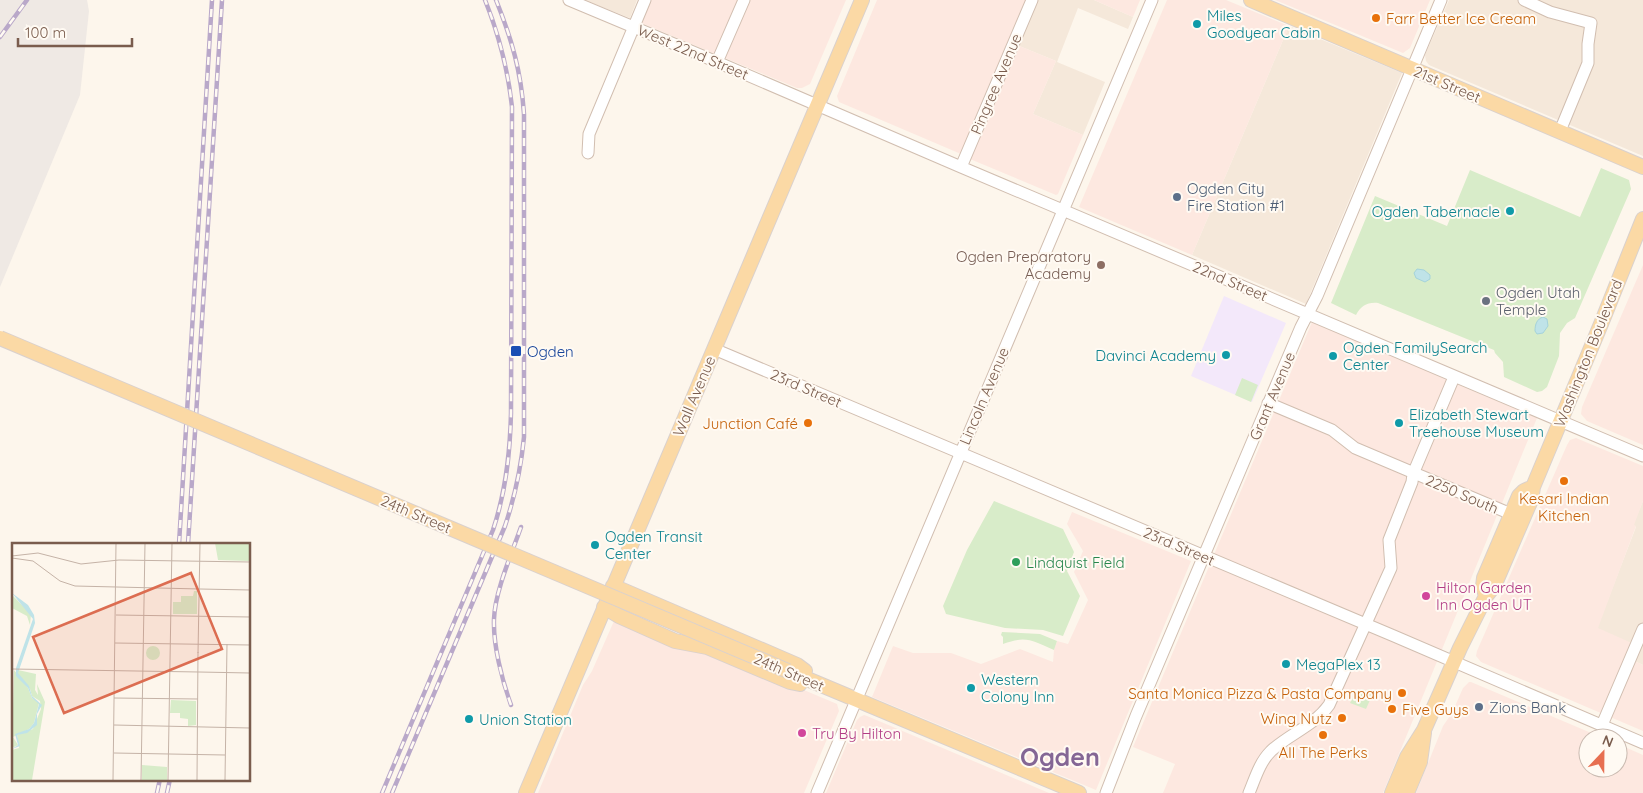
<svg xmlns="http://www.w3.org/2000/svg" width="1643" height="793" viewBox="0 0 1643 793" font-family="Quicksand,sans-serif">
<rect width="100%" height="100%" fill="#fdf6ec"/>
<path fill="#f5e8da" d="M584 0H637L630 18Z
M1036 0H1094L1133 17 1128 29 1078 8 1057 62 1105 82 1083 135 1033 114 1056 61 1017 45Z
M1449 0H1643V156L1429 65 1426 61 1425 55Z
M1289 26 1402 73 1306 304 1192 255Z
M1643 501V665L1628 658 1597 628 1636 527 1633 525Z"/>
<path fill="#fde8e0" d="M648 0H846L810 84 802 88H797L639 22Z
M877 0H1028L961 154 839 102 837 96Z
M1094 0H1140L1133 17Z
M1167 0H1226L1289 26 1192 255 1079 207Z
M1275 0H1430L1410 48 1403 53Z
M1017 45 1056 61 1033 114 1083 135 1058 194 1056 195 970 159Z
M1643 265V445L1587 421 1581 414 1582 407Z
M1312 322 1537 418 1383 793H1163L1175 764 1133 747Z
M1576 438 1643 466V501L1634 525 1636 526 1598 628 1634 644 1628 658 1643 665V731L1481 662 1476 656 1477 651 1567 445 1570 440Z
M1072 512 1191 561 1096 790 872 697 893 646 913 653H951L981 664 1020 649 1053 662 1054 650 1057 641 1068 644 1088 600 1074 572 1083 551 1067 524Z
M614 621 712 651 837 704 839 711 804 793H538L583 685 592 671Z
M1469 682H1471L1603 738H1588V768H1618V744L1643 755V793H1416L1443 726 1452 713 1463 688Z
M864 715 867 716 1049 793H826L857 720 860 717Z"/>
<path fill="#efe9e4" d="M0 0H87L89 11 80 95 0 287Z"/>
<path fill="#f3e8fa" d="M1224 296 1286 323 1252 402 1191 376Z"/>
<path fill="#d8ecc9" d="M1601 168 1629 180 1631 189 1575 318 1567 323 1560 333 1559 356 1547 387 1542 391 1537 392 1504 377 1503 362 1495 353 1494 350 1378 303C1367 302 1361 306 1356 315L1331 303 1375 196 1447 226 1470 170 1580 217Z
M1242 378 1258 385 1251 402 1235 395Z
M994 501 1063 529 1074 552 1067 571 1080 596 1063 636 1043 630 1005 628 946 614 943 606 967 550Z
M1002 632 1040 634 1057 641 1054 650C1032 641 1027 635 1003 644V637L1001 635Z
M1362 689 1367 691 1368 689 1374 691 1366 709 1350 703 1353 697 1358 699Z"/>
<path fill="#bfe3e8" stroke="#a5d3da" d="M1417 269 1424 270 1430 275V279L1425 282 1416 278 1414 273Z
M1543 317 1547 319 1548 326 1543 333 1537 334 1535 331C1535 324 1537 319 1543 317Z"/>
<g fill="none" stroke-linecap="round" stroke-linejoin="round">
<defs>
<path id="minor" d="M569 0 717 62 961 167 1643 456
M1524 0 1550 12 1591 23 1588 44V63L1560 131
M717 62 744 0
M588 153 589 134 645 0
M961 167 1032 0
M714 349 1394 636 1643 743
M1268 403 1332 430 1355 448 1511 514
M1602 725 1643 629
M817 793 1152 0
M1106 793 1136 716 1264 414 1301 327 1317 296 1441 0
M1249 793C1255 779 1259 763 1271 751 1289 734 1314 726 1329 705L1391 568 1389 540 1412 482 1413 474 1454 377"/>
<path id="major" d="M1251 0 1643 167
M613 586 797 665 805 671
M1486 596 1483 586 1484 578 1519 496 1524 491 1533 487
M604 607 619 616 675 641 707 647 790 682 800 684
M788 671 1079 793
M526 793 862 0
M1392 793 1407 757 1424 730 1460 648 1486 596 1494 586 1531 500 1533 487 1601 324 1643 219
M1407 793 1420 762 1424 733"/>
</defs>
<use href="#minor" stroke="#d1beb0" stroke-width="13"/>
<use href="#major" stroke="#dad1cd" stroke-width="16"/>
<use href="#minor" stroke="#fff" stroke-width="11"/>
<use href="#major" stroke="#fbd9a5" stroke-width="14"/>
<defs>
<path id="rail" d="M0 37 27 0
M179 544 212 0
M188 544 222 0
M511 705C502 680 493 645 494 619 495 591 512 553 521 527
M157 793 160 779
M167 793 170 779
M382 793 493 530C506 491 510 454 511 413L512 107C508 70 499 35 485 0
M392 793 505 526C515 496 521 468 524 437V114C521 71 512 40 496 0"/>
</defs>
<use href="#rail" stroke="#b9a8c9" stroke-width="4.5"/>
<use href="#rail" stroke="#fffaf3" stroke-width="2.5" stroke-dasharray="8" stroke-linecap="butt"/>
<defs>
<path id="major-bridge" d="M0 338 788 671"/>
</defs>
<use href="#major-bridge" stroke="#dad1cd" stroke-width="16" stroke-linecap="butt"/>
<use href="#major-bridge" stroke="#fbd9a5" stroke-width="14"/>
</g>
<g fill="#e8710a" stroke="#fffaf3" stroke-width="2">
<circle cx="1376" cy="18" r="5"/>
<circle cx="808" cy="423" r="5"/>
<circle cx="1564" cy="481" r="5"/>
<circle cx="1402" cy="693" r="5"/>
<circle cx="1392" cy="709" r="5"/>
<circle cx="1342" cy="718" r="5"/>
<circle cx="1323" cy="735" r="5"/>
</g>
<g fill="#0f9aa8" stroke="#fffaf3" stroke-width="2">
<circle cx="1197" cy="24" r="5"/>
<circle cx="1510" cy="211" r="5"/>
<circle cx="1226" cy="355" r="5"/>
<circle cx="1333" cy="356" r="5"/>
<circle cx="1399" cy="423" r="5"/>
<circle cx="595" cy="545" r="5"/>
<circle cx="1286" cy="664" r="5"/>
<circle cx="971" cy="688" r="5"/>
<circle cx="469" cy="719" r="5"/>
</g>
<g fill="#5c6f8a" stroke="#fffaf3" stroke-width="2">
<circle cx="1177" cy="197" r="5"/>
<circle cx="1479" cy="707" r="5"/>
</g>
<circle fill="#8d6e63" stroke="#fffaf3" stroke-width="2" cx="1101" cy="265" r="5"/>
<circle fill="#6b7280" stroke="#fffaf3" stroke-width="2" cx="1486" cy="301" r="5"/>
<rect fill="#1a4fb4" stroke="#fffaf3" stroke-width="2" x="510" y="345" width="12" height="12" rx="2.5"/>
<circle fill="#2e9e5b" stroke="#fffaf3" stroke-width="2" cx="1016" cy="562" r="5"/>
<g fill="#d1479c" stroke="#fffaf3" stroke-width="2">
<circle cx="1426" cy="596" r="5"/>
<circle cx="802" cy="733" r="5"/>
</g>
<g text-anchor="middle" dominant-baseline="central" stroke-width="4" stroke-linejoin="round" paint-order="stroke">
<g font-size="15" fill="#0d838f" stroke="#fffaf3" text-anchor="start">
<text x="1207" y="15">Miles<tspan x="1207" dy="17">Goodyear Cabin</tspan></text>
<text x="1500" y="211" text-anchor="end">Ogden Tabernacle</text>
<text x="1343" y="347">Ogden FamilySearch<tspan x="1343" dy="17">Center</tspan></text>
<text x="1216" y="355" text-anchor="end">Davinci Academy</text>
<text x="1409" y="414">Elizabeth Stewart<tspan x="1409" dy="17">Treehouse Museum</tspan></text>
<text x="605" y="536">Ogden Transit<tspan x="605" dy="17">Center</tspan></text>
<text x="1296" y="664">MegaPlex 13</text>
<text x="981" y="679">Western<tspan x="981" dy="17">Colony Inn</tspan></text>
<text x="479" y="719">Union Station</text>
</g>
<g font-size="15" fill="#c56008" stroke="#fffaf3" text-anchor="end">
<text x="1386" y="18" text-anchor="start">Farr Better Ice Cream</text>
<text x="798" y="423">Junction Café</text>
<text x="1564" y="498" text-anchor="middle">Kesari Indian<tspan x="1564" dy="17">Kitchen</tspan></text>
<text x="1392" y="693">Santa Monica Pizza &amp; Pasta Company</text>
<text x="1402" y="709" text-anchor="start">Five Guys</text>
<text x="1332" y="718">Wing Nutz</text>
<text x="1323" y="752" text-anchor="middle">All The Perks</text>
</g>
<g font-size="15" fill="#7a5c4d" stroke="#fffaf3">
<text transform="translate(693 52) rotate(23)">West 22nd Street</text>
<text transform="translate(996 84) rotate(-67)">Pingree Avenue</text>
<text transform="translate(1447 84) rotate(23)">21st Street</text>
<text transform="translate(1230 281) rotate(23)">22nd Street</text>
<text transform="translate(1588 353) rotate(-68)">Washington Boulevard</text>
<text transform="translate(806 388) rotate(23)">23rd Street</text>
<text transform="translate(694 396) rotate(-67)">Wall Avenue</text>
<text transform="translate(984 396) rotate(-67)">Lincoln Avenue</text>
<text transform="translate(1272 396) rotate(-67)">Grant Avenue</text>
<text transform="translate(1462 494) rotate(23)">2250 South</text>
<text transform="translate(416 514) rotate(23)">24th Street</text>
<text transform="translate(1179 546) rotate(23)">23rd Street</text>
<text transform="translate(789 672) rotate(23)">24th Street</text>
</g>
<g font-size="15" fill="#4e5e75" stroke="#fffaf3" text-anchor="start">
<text x="1187" y="188">Ogden City<tspan x="1187" dy="17">Fire Station #1</tspan></text>
<text x="1489" y="707">Zions Bank</text>
</g>
<g font-size="15" fill="#785e54" stroke="#fffaf3" text-anchor="end">
<text x="1091" y="256">Ogden Preparatory<tspan x="1091" dy="17">Academy</tspan></text>
</g>
<g font-size="15" fill="#5b616d" stroke="#fffaf3" text-anchor="start">
<text x="1496" y="292">Ogden Utah<tspan x="1496" dy="17">Temple</tspan></text>
</g>
<g font-size="15" fill="#164399" stroke="#fffaf3" text-anchor="start">
<text x="527" y="351">Ogden</text>
</g>
<g font-size="15" fill="#27864d" stroke="#fffaf3" text-anchor="start">
<text x="1026" y="562">Lindquist Field</text>
</g>
<g font-size="15" fill="#b23c85" stroke="#fffaf3" text-anchor="start">
<text x="1436" y="587">Hilton Garden<tspan x="1436" dy="17">Inn Ogden UT</tspan></text>
<text x="812" y="733">Tru By Hilton</text>
</g>
<g font-size="25" font-weight="bold" fill="#846695" stroke="#fffaf3">
<text x="1060" y="756">Ogden</text>
</g>
</g>
<g transform="translate(12 543)">
<rect width="238" height="238" fill="#fdf6ec"/>
<path d="M203 0H237V18L206 17ZM182 48H185V71H161V59H169V53H181ZM0 52 19 71 18 82 15 73 0 65ZM134 110a7 7 0 1 1 14 0a7 7 0 1 1-14 0ZM2 127 16 145 20 155 27 160 22 180 17 186 1 194 6 202 0 205ZM6 127 24 131 23 147 26 152 25 141 33 159 20 237H0V207L7 205 5 192 21 186 29 166 28 158 20 153 18 146 6 133ZM159 157 184 158V182L176 183V176L168 175V170H158ZM130 222 155 224V237H130Z" fill="#d8ecc9"/>
<path d="M0 50 16 62 22 72 23 80 6 130 17 143 20 153 30 162 25 171V182L15 190 5 192 8 203 0 206 6 202 3 191 17 186 22 180 27 161 20 155 16 145 4 133V125L21 76Z" fill="#bfe3e8"/>
<path fill="none" stroke="#c5b3a7" stroke-width="1" d="M0 13 26 10 69 21 107 17 238 19M0 15 21 18 48 38 63 43 188 46M188 46 238 47M104 72 238 74M103 100 238 102M186 110 188 0M0 126 187 129M187 129 238 130M102 155 186 156M102 182 238 185M102 210 213 212M101 237 104 0M129 237 133 0M156 237 160 0M185 237 186 109M213 237 215 101"/>
<path fill="#dc6d51" fill-opacity="0.15" stroke="#dc6d51" stroke-width="2.5" d="M179 30 210 106 52 170 21 94Z"/>
<rect width="238" height="238" fill="none" stroke="#7a5c4d" stroke-width="2.5"/>
</g>
<g transform="translate(1603 753) rotate(22)"><circle r="24" fill="#fffaf3" stroke="#cabbb1"/>
<path d="M0-4L9 19L0 12L-9 19Z" fill="#e76f51"/>
<text y="-8" font-size="14" font-weight="bold" text-anchor="middle" fill="#7a5c4d">N</text>
</g>
<path d="M18 38v8h114v-8" fill="none" stroke="#7a5c4d" stroke-width="2.5"/>
<text x="25" y="38" font-size="15" fill="#7a5c4d" stroke="#fffaf3" stroke-width="4" paint-order="stroke">100 m</text>
</svg>
